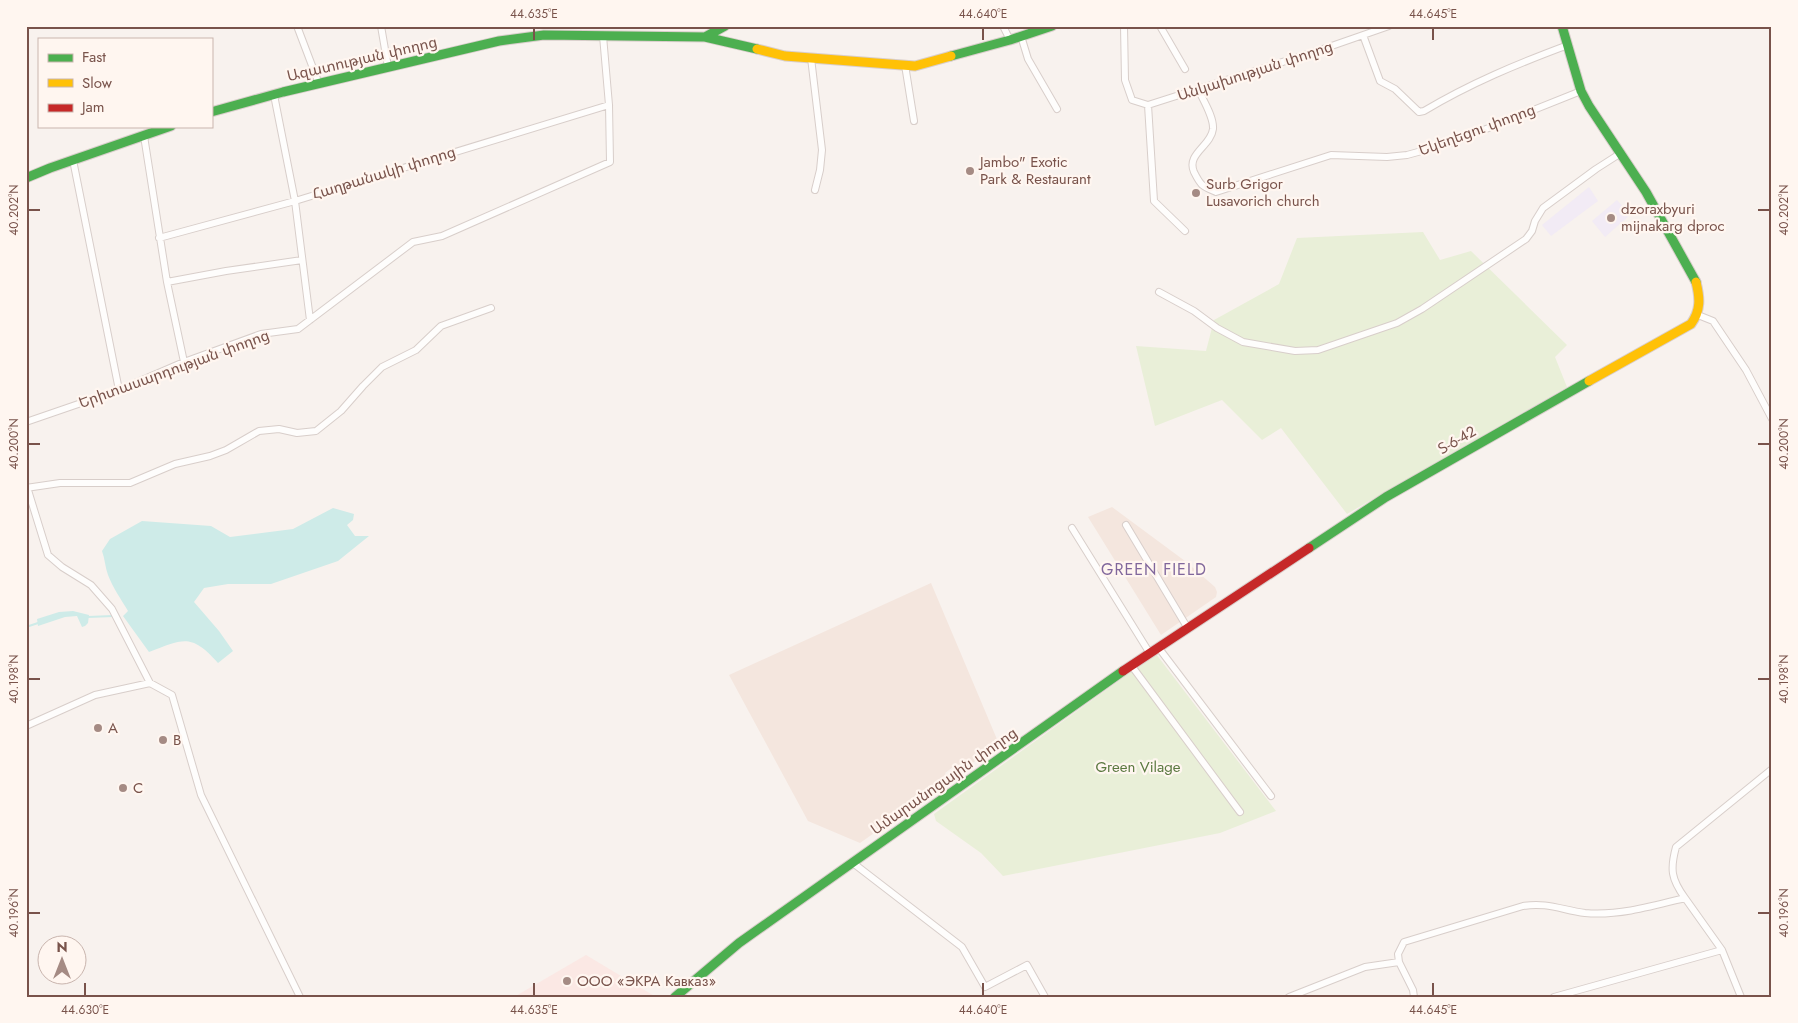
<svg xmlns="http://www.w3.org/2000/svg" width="1798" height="1023" viewBox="0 0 1798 1023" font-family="Jost,'Noto Sans Armenian',sans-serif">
<rect width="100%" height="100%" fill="#f8f2ee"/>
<path fill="#f4e6de" d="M1112 507 1185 561 1215 587 1217 592 1216 597 1161 635 1088 517Z
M931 583 999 744 964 769 957 764 945 773 949 779 946 782 860 843 808 821 729 675Z"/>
<path fill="#fbe8e4" d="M586 955 656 997H514Z"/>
<path fill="#f2ebf5" d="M1589 187 1598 201 1551 236 1542 225Z
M1617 200 1630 215 1605 237 1592 221Z"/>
<path fill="#e9efd8" d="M1423 232 1440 260 1471 251 1567 345 1555 357 1567 387 1347 514 1281 428 1262 440 1222 400 1155 426 1136 346 1206 351 1214 320 1279 284 1297 238Z
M1156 654 1276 811 1220 833 1003 876 981 853 936 821 934 814Z"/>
<path fill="#ceebe8" d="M333 508 354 514 353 520 347 525 355 536H369L338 561 271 584H228L204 588 194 602 219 631 233 651 218 663C191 633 184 639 149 652L123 616 128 611C121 599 113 588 108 575 105 567 105 559 102 551L110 539 142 521 211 526 230 537 293 529Z
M73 611 89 615 88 623 85 626 82 627 77 616 65 617 38 626 37 619 59 612Z"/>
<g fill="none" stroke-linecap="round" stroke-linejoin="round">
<path stroke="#ceebe8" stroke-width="2" d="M88 617 113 616
M26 627 38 623"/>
<defs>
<path id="street" d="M297 26 319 84
M381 26 388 67
M1003 26 1010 40
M1124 26 1125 80 1132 100 1148 105
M1160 26 1185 69
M1363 35 1380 81 1395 89 1419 112 1424 111C1471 83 1517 64 1568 45
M1021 36 1028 59 1057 109
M811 58 822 150 820 170 815 190
M905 65 914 121
M1198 89C1203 100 1214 117 1213 129 1211 146 1186 154 1194 172 1201 186 1202 186 1216 192L1331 155 1387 157 1407 155 1451 143 1581 91
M274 95 295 201 310 320
M1148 105 1320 50 1389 26
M1148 105 1154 201 1185 231
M144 136 167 282 184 362
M73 160 119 390
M159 238 295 201 609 105
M167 282 226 271 302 260
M1159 292 1194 311 1217 328 1243 342 1295 351 1318 350 1397 323 1422 309 1526 239 1532 231 1535 221 1543 208 1596 169 1621 153
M1698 315 1713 321 1746 370 1772 419
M26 422 119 390 184 362 261 334 298 329 413 242 442 236 610 162 609 105 603 36
M27 487 48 555 62 567 91 585 112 609 150 683
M26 488 60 483H130L175 464 210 456 226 450 259 431 279 429 297 433 316 431 341 411 363 386 382 367 416 350 441 326 491 308
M1126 525 1187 627
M1072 528 1149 652
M1158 647 1271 796
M1131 665 1240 812
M26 726 95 695 150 683 172 695 201 795 300 997
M853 863 962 947 985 987 1027 965 1045 997
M1685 898C1671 879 1670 869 1676 847L1772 769
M1399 962 1398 954 1404 942 1523 906C1547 902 1562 910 1585 913 1618 916 1653 906 1685 898L1722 950 1741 997
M1289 997 1365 967 1399 962 1413 990 1414 997
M1554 997 1722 950"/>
<path id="fast" d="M1562 26 1581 91 1589 106 1646 192 1696 282
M705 37 725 26
M951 56 1010 40 1052 26
M211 112 283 92 499 41 544 35 705 37 757 49
M26 178 50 168 171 126
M1309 548 1386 497 1589 381
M675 997 739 943 1123 671"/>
<path id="slow" d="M757 49 785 56 915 66 951 56
M1589 381 1691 324C1701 310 1700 298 1696 282"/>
<path id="jam" d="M1123 671 1309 548"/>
</defs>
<use href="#street" stroke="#d8ceca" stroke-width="8"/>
<use href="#fast" stroke="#d9cecb" stroke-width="11"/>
<use href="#slow" stroke="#d9cecb" stroke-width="11"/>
<use href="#jam" stroke="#d9cecb" stroke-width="11"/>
<use href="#street" stroke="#fefdfc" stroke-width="6"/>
<use href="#fast" stroke="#4caf50" stroke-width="9"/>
<use href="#slow" stroke="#ffc107" stroke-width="9"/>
<use href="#jam" stroke="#c62828" stroke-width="9"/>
</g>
<path fill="none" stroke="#79534b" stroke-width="2" d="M534 28V40M983 28V40M1433 28V40M28 210H40M1758 210H1770M28 444H40M1758 444H1770M28 679H40M1758 679H1770M28 913H40M1758 913H1770M85 983V996M534 983V996M983 983V996M1433 983V996"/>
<g fill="#a58b84" stroke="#fff6f0" stroke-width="2">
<circle cx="970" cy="171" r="5"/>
<circle cx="1196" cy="193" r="5"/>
<circle cx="1611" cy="218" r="5"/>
<circle cx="98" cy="728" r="5"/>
<circle cx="163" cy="740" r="5"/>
<circle cx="123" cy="788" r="5"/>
<circle cx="567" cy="981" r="5"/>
</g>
<g text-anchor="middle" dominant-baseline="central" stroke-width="4.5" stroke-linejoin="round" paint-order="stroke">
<g font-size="15" fill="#79534b" stroke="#fff6f0">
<text transform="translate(362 59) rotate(-13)">Ազատության փողոց</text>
<text transform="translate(1255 71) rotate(-18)">Անկախության փողոց</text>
<text transform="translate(1477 130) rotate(-20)">Եկեղեցու փողոց</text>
<text transform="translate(384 173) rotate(-17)">Հաղթանակի փողոց</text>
<text transform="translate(174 369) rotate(-20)">Երիտասարդության փողոց</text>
<text transform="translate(1457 440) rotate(-30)">Տ-6-42</text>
<text transform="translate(944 781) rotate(-35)">Ամարանոցային փողոց</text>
</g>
<g font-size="15" fill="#79534b" stroke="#fff6f0" text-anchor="start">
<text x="980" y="162">Jambo" Exotic<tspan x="980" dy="17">Park &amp; Restaurant</tspan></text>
<text x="1206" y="184">Surb Grigor<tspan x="1206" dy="17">Lusavorich church</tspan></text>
<text x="1621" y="209">dzoraxbyuri<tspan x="1621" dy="17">mijnakarg dproc</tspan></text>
<text x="108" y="728">A</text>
<text x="173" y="740">B</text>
<text x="133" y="788">C</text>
<text x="577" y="981">ООО «ЭКРА Кавказ»</text>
</g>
<g font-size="15" fill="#5b7940" stroke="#fff6f0">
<text x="1138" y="767">Green Vilage</text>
</g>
<g font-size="16" letter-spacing="1" fill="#80679c" stroke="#fff6f0">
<text x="1154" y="569">GREEN FIELD</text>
</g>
</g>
<rect width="1798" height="1023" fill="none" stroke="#fff6f0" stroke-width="55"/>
<rect x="38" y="38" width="175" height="90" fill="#fff6f0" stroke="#c9b5ae"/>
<rect x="48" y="54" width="25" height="8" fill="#4caf50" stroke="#c9b5ae"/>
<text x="82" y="62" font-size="15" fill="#79534b">Fast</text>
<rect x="48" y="79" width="25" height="8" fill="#ffc107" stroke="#c9b5ae"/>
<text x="82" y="88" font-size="15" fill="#79534b">Slow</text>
<rect x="48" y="104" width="25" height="8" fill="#c62828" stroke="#c9b5ae"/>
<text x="82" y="112" font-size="15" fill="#79534b">Jam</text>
<g transform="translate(62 960)"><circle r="24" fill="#fff6f0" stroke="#c9b5ae"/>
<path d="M0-4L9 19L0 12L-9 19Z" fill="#a58b84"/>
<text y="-8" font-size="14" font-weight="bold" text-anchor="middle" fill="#79534b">N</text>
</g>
<rect x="28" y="28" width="1742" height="968" fill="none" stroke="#79534b" stroke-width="2"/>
<g font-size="12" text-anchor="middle" fill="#79534b">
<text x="534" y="18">44.635°E</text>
<text x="983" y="18">44.640°E</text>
<text x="1433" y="18">44.645°E</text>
<text transform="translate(14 210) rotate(-90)" y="4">40.202°N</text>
<text transform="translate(1784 210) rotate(-90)" y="4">40.202°N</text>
<text transform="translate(14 444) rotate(-90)" y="4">40.200°N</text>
<text transform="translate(1784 444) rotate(-90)" y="4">40.200°N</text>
<text transform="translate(14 679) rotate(-90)" y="4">40.198°N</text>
<text transform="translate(1784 679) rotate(-90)" y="4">40.198°N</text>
<text transform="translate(14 913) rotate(-90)" y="4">40.196°N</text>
<text transform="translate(1784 913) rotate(-90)" y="4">40.196°N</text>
<text x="85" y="1014">44.630°E</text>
<text x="534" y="1014">44.635°E</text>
<text x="983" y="1014">44.640°E</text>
<text x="1433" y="1014">44.645°E</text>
</g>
</svg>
